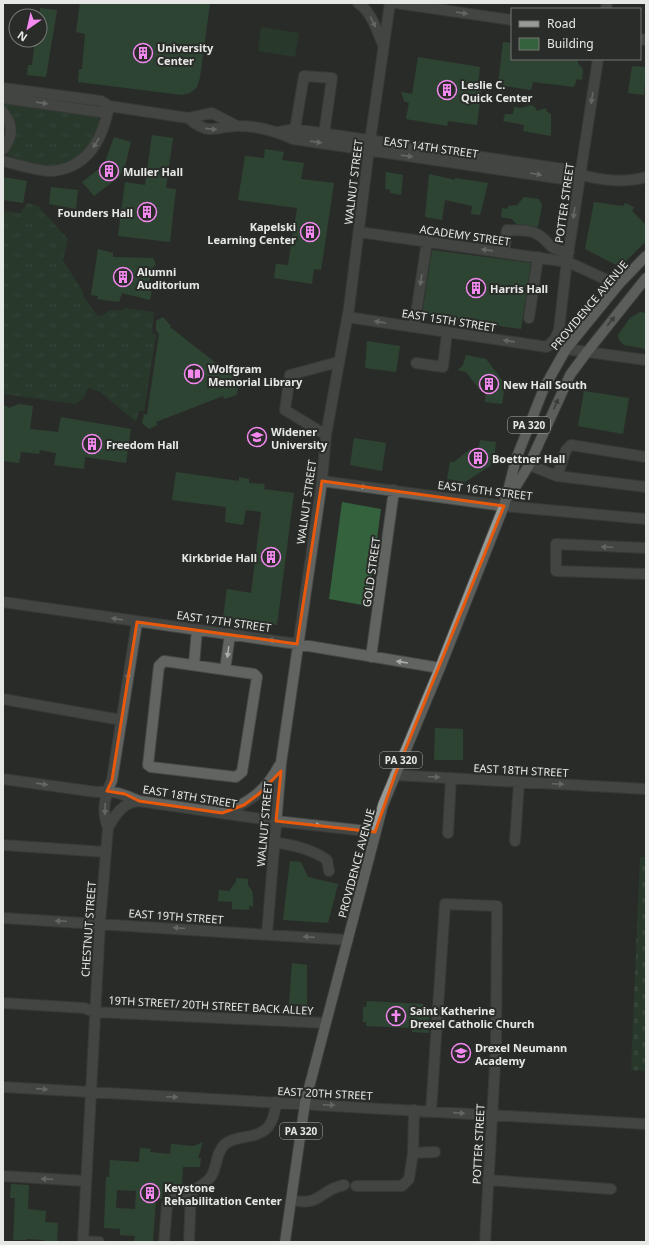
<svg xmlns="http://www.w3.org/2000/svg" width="649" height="1245" viewBox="0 0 649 1245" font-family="'Noto Sans',sans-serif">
<defs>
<pattern id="grass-tufts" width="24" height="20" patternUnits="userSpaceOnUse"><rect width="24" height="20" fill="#27472d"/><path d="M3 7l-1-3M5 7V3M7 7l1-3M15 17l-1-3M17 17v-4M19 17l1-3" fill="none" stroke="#46624b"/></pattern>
<pattern id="cemetery-stones" width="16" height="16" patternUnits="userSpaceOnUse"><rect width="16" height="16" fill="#27472d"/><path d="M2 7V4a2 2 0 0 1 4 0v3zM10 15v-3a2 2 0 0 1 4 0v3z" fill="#46624b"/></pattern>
</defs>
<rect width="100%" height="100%" fill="#292c29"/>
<path fill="url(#grass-tufts)" d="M3 104 99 117V121H102C84 175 48 173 3 153Z
M28 203 38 206 68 239 63 260 84 294 83 296 97 315 102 316 110 310 123 311 124 308 154 312 152 333 156 335 144 411H139L136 422 100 392 88 388 83 399 75 404 3 394V211L20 213Z"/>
<path fill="url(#cemetery-stones)" d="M640 857H646V1071L631 1070Z"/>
<path fill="#27472d" d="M261 27 299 33 295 57 258 51Z"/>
<path fill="#34623c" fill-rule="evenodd" d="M80 3H210L200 77 197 87 190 93 182 95 78 82 79 69H82L85 34 76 32Z
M40 8 57 10 46 77 27 75 28 65H32L35 40H40Z
M503 42 512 43V59H578V63L583 69 582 80 577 79 574 87 533 82 531 90 498 85Z
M418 57 480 67 478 85 482 86 477 125 448 121 447 126 406 119 409 103 404 101 401 92 412 94Z
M632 66 646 67 644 95 628 93Z
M531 105 535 107 537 111 546 108 547 112 551 114V136L523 131 524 125 503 121 505 114H513L514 107 522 108Z
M152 135 173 138 166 188 176 189 170 242 118 236 125 182 145 185Z
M114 137 131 142 125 166 119 177 94 196 82 182 104 165Z
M265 149 284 152 282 160 304 163 301 179 334 183 321 270 314 269 312 284 274 278 276 264 288 265 297 208 238 200 245 156 264 158Z
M386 172 403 175 401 195 390 193V190L385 189Z
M429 174 455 180V178L488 183 480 215 471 214 472 206 445 200 442 220 425 217Z
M3 177 27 181 23 203 3 200Z
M51 187 78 190 76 209 49 204Z
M524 197 539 199 542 205 538 227 516 224 512 219 501 217 502 208 508 209V206L517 205Z
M594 202 623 206 625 203 634 207 632 211 646 225V241L620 267 585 249Z
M98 249 113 253V257L153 258 156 265 152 268 148 289H152L150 300 122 293 119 302 97 299 98 296 91 295Z
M432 250 531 263 521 329 422 315Z
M640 312 646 313V349L624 345 619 340 618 335 630 318Z
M163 317 171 326 170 327 226 371 227 368 239 378 237 395 224 399 223 396 156 422 157 425 149 429 142 423 144 414 147 415 159 334 156 330V321Z
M367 341 400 346 396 372 365 368Z
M466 355 486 359 502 380 505 386 502 404 485 402 487 384 479 389 466 372 458 370 463 365Z
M584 391 629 398 623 434 578 426Z
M3 404 9 408 19 404 33 406 30 429 58 432 61 417 131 429 126 463 85 457 84 469 54 465 56 453 40 450 39 454 21 452 19 463 3 461Z
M354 438 386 443 382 471 350 465Z
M480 440 496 442 494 460 490 466 465 482 447 479 450 462H454L470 449 477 458Z
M176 472 239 481V477L249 479V483L265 484 264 489 294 493 277 625 223 617 227 589 251 593 261 512 246 510 243 525 225 522 226 507 172 500Z
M342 502 381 509 368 606 329 599Z
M435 728 463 729V760H434Z
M290 861 301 862 308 877 338 884 328 923 283 920Z
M236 878 248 879V885L252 891 253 898V907L249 906V910L232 909V902L218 901 219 890 229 891 236 882Z
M292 963 307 965V1005L289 1004Z
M367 1001 423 1004V1010H430L429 1033 412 1032V1028L366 1026V1022H363V1007H366Z
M203 1142 198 1158H201L200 1167H183L182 1185 163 1183 162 1199H156L153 1242H134L135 1236 120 1235V1229L104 1228 106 1177H109L110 1160 139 1162 140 1148 151 1149 150 1152 170 1154 171 1144 194 1146ZM117 1190 136 1191 135 1209 116 1208Z
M11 1184 29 1185 28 1209 46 1211 45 1222 58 1223 57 1242H43L44 1240 27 1239V1240H13L15 1198H10Z"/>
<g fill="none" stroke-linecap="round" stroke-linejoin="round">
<defs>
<path id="minor" d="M358 3C372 12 377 31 383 45
M396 3 512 20
M606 9 607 3
M640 39 646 40
M3 88 101 101 109 106 188 118 212 113 237 126
M3 98 101 112 109 106
M3 112C13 125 14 136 3 149
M188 118C211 137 214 126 238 126 256 126 276 131 293 139L570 180 580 174
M295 129 304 76 332 78 324 134
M279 132 294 129 570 170C591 180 623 184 646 177
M3 161C15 164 41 172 52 171 88 168 103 138 109 106
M359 232 568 262 605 279
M504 253 507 230C515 231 527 229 535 233 552 241 544 249 569 252
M347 317 547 347 555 339 559 330 566 268 598 59
M529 318 538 257
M414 327 427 241
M566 349 646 360
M416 363 443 367 447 332
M326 435 285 410 290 375 338 362
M529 465 557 476 646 487
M557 476 566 450 571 445 646 457
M322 481 504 506 646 519
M646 548 556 544V571L646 574
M3 602 297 644 440 668
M371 657 394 490
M164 661 254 674 257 677 242 772 236 777 151 767 148 765 159 666Z
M194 664 197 630
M225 670 230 634
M3 699 121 720
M395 775 646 789
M3 779 96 792C114 790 123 794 139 801L276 821 375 832
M224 812C250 803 266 790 279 766
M108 828C115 815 123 802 139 801
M448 833 451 778
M515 841 519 782
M274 842C292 845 312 849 327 860L329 871
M3 845 106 852
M3 918 348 940
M267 934 281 763 322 481 326 435 349 308 370 141 390 3
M3 1003 84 1008 95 1012 325 1023
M3 1087 646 1124
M414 1110 413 1153 435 1152
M431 1111 445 904 497 906 496 1047 485 1242
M3 1176 86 1181
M488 1180 611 1189
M356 1186H402L409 1179 413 1153
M291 1200C321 1207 319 1190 344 1185
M83 1241 99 1242
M83 1242 100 923 108 828C101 811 105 796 112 780L137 622
M164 1242 167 1205 175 1197 191 1192
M189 1242 191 1192C197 1188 209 1182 212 1175 217 1166 216 1152 225 1144 230 1140 239 1138 245 1137 268 1134 274 1124 276 1102"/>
<path id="major" d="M510 496 529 465 570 375 587 352 646 278
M285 1242 305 1103 383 805 440 668 504 506 516 459 544 388 566 349 619 284 646 256"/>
</defs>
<use href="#minor" stroke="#474a47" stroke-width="12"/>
<use href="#major" stroke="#474a47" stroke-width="12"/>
<use href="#minor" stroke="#626462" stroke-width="10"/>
<use href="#major" stroke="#979b98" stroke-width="10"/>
</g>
<defs><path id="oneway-solid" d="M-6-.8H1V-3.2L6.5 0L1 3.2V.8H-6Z"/></defs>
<g fill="#abadab">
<use href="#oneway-solid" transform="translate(462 13) rotate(8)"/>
<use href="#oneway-solid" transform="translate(373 22) rotate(63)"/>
<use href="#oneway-solid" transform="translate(592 98) rotate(99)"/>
<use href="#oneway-solid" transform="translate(42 103) rotate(8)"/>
<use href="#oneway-solid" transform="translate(211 129) rotate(6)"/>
<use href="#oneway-solid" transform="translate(316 142) rotate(8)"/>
<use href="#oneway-solid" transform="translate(96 143) rotate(121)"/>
<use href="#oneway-solid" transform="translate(407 156) rotate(8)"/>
<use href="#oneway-solid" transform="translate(536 174) rotate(10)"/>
<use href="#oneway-solid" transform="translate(574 213) rotate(99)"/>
<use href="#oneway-solid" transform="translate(487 250) rotate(-172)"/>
<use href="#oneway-solid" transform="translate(421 280) rotate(99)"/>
<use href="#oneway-solid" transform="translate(380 322) rotate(-171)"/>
<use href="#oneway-solid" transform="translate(509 341) rotate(-172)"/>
<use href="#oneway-solid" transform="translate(361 486) rotate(7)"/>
<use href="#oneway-solid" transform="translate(607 547) rotate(-177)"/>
<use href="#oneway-solid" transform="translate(117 619) rotate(-172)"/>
<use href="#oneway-solid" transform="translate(274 640) rotate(-172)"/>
<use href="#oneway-solid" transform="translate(228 652) rotate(98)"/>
<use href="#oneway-solid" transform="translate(402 662) rotate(-171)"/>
<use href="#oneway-solid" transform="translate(128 674) rotate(99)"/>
<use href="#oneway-solid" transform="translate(434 777) rotate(3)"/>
<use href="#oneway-solid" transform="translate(42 784) rotate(8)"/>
<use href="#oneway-solid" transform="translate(558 784) rotate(3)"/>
<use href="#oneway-solid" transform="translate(105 809) rotate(91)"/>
<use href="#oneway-solid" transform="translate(315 825) rotate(7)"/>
<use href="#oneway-solid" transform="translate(61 921) rotate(-177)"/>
<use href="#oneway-solid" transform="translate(179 928) rotate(-176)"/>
<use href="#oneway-solid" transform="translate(309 937) rotate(-176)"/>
<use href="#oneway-solid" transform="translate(42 1089) rotate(4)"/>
<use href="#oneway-solid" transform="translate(172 1097) rotate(3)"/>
<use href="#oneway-solid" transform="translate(329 1105) rotate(3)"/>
<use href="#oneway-solid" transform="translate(459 1113) rotate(4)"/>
<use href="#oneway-solid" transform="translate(47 1179) rotate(-177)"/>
</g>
<g fill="#505350">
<use href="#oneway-solid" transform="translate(611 321) rotate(-52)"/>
<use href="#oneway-solid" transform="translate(556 404) rotate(-66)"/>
</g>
<path d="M0 0H649V1245H0ZM322 481 504 506 395 775 375 832 276 821 281 771 260 793 244 805 222 813 139 801 125 794 107 791 112 780 137 622 297 644Z" fill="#292c29" fill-opacity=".55" fill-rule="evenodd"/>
<path fill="none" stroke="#e8590c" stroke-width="3" stroke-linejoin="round" d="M322 481 504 506 395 775 375 832 276 821 281 771 260 793 244 805 222 813 139 801 125 794 107 791 112 780 137 622 297 644Z"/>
<defs>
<symbol id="building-ring" viewBox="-11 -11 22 22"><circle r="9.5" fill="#292c29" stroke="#f489f0" stroke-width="1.5"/><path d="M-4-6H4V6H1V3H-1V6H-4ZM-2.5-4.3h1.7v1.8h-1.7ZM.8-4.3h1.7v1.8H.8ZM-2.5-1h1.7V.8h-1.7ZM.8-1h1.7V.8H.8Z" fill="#f489f0"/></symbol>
<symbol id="library-ring" viewBox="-11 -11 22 22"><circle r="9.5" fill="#292c29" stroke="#f489f0" stroke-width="1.5"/><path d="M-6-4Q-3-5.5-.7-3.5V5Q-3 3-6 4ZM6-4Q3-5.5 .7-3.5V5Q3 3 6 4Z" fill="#f489f0"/></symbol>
<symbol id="university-ring" viewBox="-11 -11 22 22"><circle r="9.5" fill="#292c29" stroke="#f489f0" stroke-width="1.5"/><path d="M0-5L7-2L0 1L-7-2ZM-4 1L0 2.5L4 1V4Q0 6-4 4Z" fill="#f489f0"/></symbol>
<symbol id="church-ring" viewBox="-11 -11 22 22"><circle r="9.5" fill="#292c29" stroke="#f489f0" stroke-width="1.5"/><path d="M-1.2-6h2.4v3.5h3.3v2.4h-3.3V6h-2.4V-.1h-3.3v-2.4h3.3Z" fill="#f489f0"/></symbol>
<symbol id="school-ring" viewBox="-11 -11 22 22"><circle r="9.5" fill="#292c29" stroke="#f489f0" stroke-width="1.5"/><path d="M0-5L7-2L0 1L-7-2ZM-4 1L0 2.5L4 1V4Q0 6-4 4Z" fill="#f489f0"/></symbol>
</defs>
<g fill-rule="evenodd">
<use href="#building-ring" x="132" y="42" width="22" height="22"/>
<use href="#building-ring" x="436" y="79" width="22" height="22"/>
<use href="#building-ring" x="98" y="160" width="22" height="22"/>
<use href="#building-ring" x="136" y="201" width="22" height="22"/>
<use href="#building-ring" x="299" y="221" width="22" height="22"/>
<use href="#building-ring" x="112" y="266" width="22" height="22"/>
<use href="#building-ring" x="465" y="277" width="22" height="22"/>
<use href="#library-ring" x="183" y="363" width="22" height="22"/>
<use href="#building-ring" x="478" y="373" width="22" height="22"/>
<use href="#university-ring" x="246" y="426" width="22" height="22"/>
<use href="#building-ring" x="81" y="433" width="22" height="22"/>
<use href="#building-ring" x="467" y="447" width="22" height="22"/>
<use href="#building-ring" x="260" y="546" width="22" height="22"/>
<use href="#church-ring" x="385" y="1005" width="22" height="22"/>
<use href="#school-ring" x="450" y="1042" width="22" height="22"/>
<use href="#building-ring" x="139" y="1182" width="22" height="22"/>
</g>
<g text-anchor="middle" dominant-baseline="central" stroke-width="4" stroke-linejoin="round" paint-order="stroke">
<g fill="#292c29" stroke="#adb0ad" stroke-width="1">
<rect x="508" y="417" width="42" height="16" rx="3"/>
<rect x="380" y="752" width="42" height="16" rx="3"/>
<rect x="280" y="1123" width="42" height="16" rx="3"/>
</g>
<g font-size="10" font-weight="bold" fill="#e6e8e6">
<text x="529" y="425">PA 320</text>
<text x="401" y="760">PA 320</text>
<text x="301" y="1131">PA 320</text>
</g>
<g font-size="11" font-weight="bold" fill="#e6e8e6" stroke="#292c29" text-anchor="start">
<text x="157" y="47">University<tspan x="157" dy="13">Center</tspan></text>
<text x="461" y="84">Leslie C.<tspan x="461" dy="13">Quick Center</tspan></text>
<text x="123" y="171">Muller Hall</text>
<text x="133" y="212" text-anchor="end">Founders Hall</text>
<text x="296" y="226" text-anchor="end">Kapelski<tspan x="296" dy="13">Learning Center</tspan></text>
<text x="137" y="271">Alumni<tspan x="137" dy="13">Auditorium</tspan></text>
<text x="490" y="288">Harris Hall</text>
<text x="208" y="368">Wolfgram<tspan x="208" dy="13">Memorial Library</tspan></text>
<text x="503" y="384">New Hall South</text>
<text x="271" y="431">Widener<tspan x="271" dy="13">University</tspan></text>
<text x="106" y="444">Freedom Hall</text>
<text x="492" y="458">Boettner Hall</text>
<text x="257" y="557" text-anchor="end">Kirkbride Hall</text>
<text x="410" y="1010">Saint Katherine<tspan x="410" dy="13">Drexel Catholic Church</tspan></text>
<text x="475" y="1047">Drexel Neumann<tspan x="475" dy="13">Academy</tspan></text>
<text x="164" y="1187">Keystone<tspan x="164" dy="13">Rehabilitation Center</tspan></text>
</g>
<g font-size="11" fill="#e6e8e6" stroke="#292c29">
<text transform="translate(431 147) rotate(8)">EAST 14TH STREET</text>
<text transform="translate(353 182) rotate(-83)">WALNUT STREET</text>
<text transform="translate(564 203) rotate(-82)">POTTER STREET</text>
<text transform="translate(465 235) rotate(8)">ACADEMY STREET</text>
<text transform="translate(589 305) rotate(-50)">PROVIDENCE AVENUE</text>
<text transform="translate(449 320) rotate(9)">EAST 15TH STREET</text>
<text transform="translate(485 490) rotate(7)">EAST 16TH STREET</text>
<text transform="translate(306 502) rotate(-82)">WALNUT STREET</text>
<text transform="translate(371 572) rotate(-82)">GOLD STREET</text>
<text transform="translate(224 621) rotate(8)">EAST 17TH STREET</text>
<text transform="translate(521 770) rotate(3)">EAST 18TH STREET</text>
<text transform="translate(190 796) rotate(9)">EAST 18TH STREET</text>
<text transform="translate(264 824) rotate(-85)">WALNUT STREET</text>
<text transform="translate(356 863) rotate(-75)">PROVIDENCE AVENUE</text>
<text transform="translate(176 916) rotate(4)">EAST 19TH STREET</text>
<text transform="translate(88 929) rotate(-86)">CHESTNUT STREET</text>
<text transform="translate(211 1005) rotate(3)">19TH STREET/ 20TH STREET BACK ALLEY</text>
<text transform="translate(325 1093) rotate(3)">EAST 20TH STREET</text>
<text transform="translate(478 1144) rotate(-87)">POTTER STREET</text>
</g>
</g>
<rect width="649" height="1245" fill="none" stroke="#e6e8e6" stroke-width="8"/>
<rect x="511" y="8" width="130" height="52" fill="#292c29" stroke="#757775"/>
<rect x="519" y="21" width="20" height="6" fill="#979b98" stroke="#757775"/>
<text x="547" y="28" font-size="12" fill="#e6e8e6">Road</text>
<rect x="519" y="38" width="20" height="12" fill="#34623c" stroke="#757775"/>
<text x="547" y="48" font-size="12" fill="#e6e8e6">Building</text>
<g transform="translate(28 28) rotate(214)"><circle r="19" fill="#292c29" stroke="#757775"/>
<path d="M0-3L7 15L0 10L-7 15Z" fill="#f489f0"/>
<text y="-6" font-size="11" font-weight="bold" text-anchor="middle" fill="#e6e8e6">N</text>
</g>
</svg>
